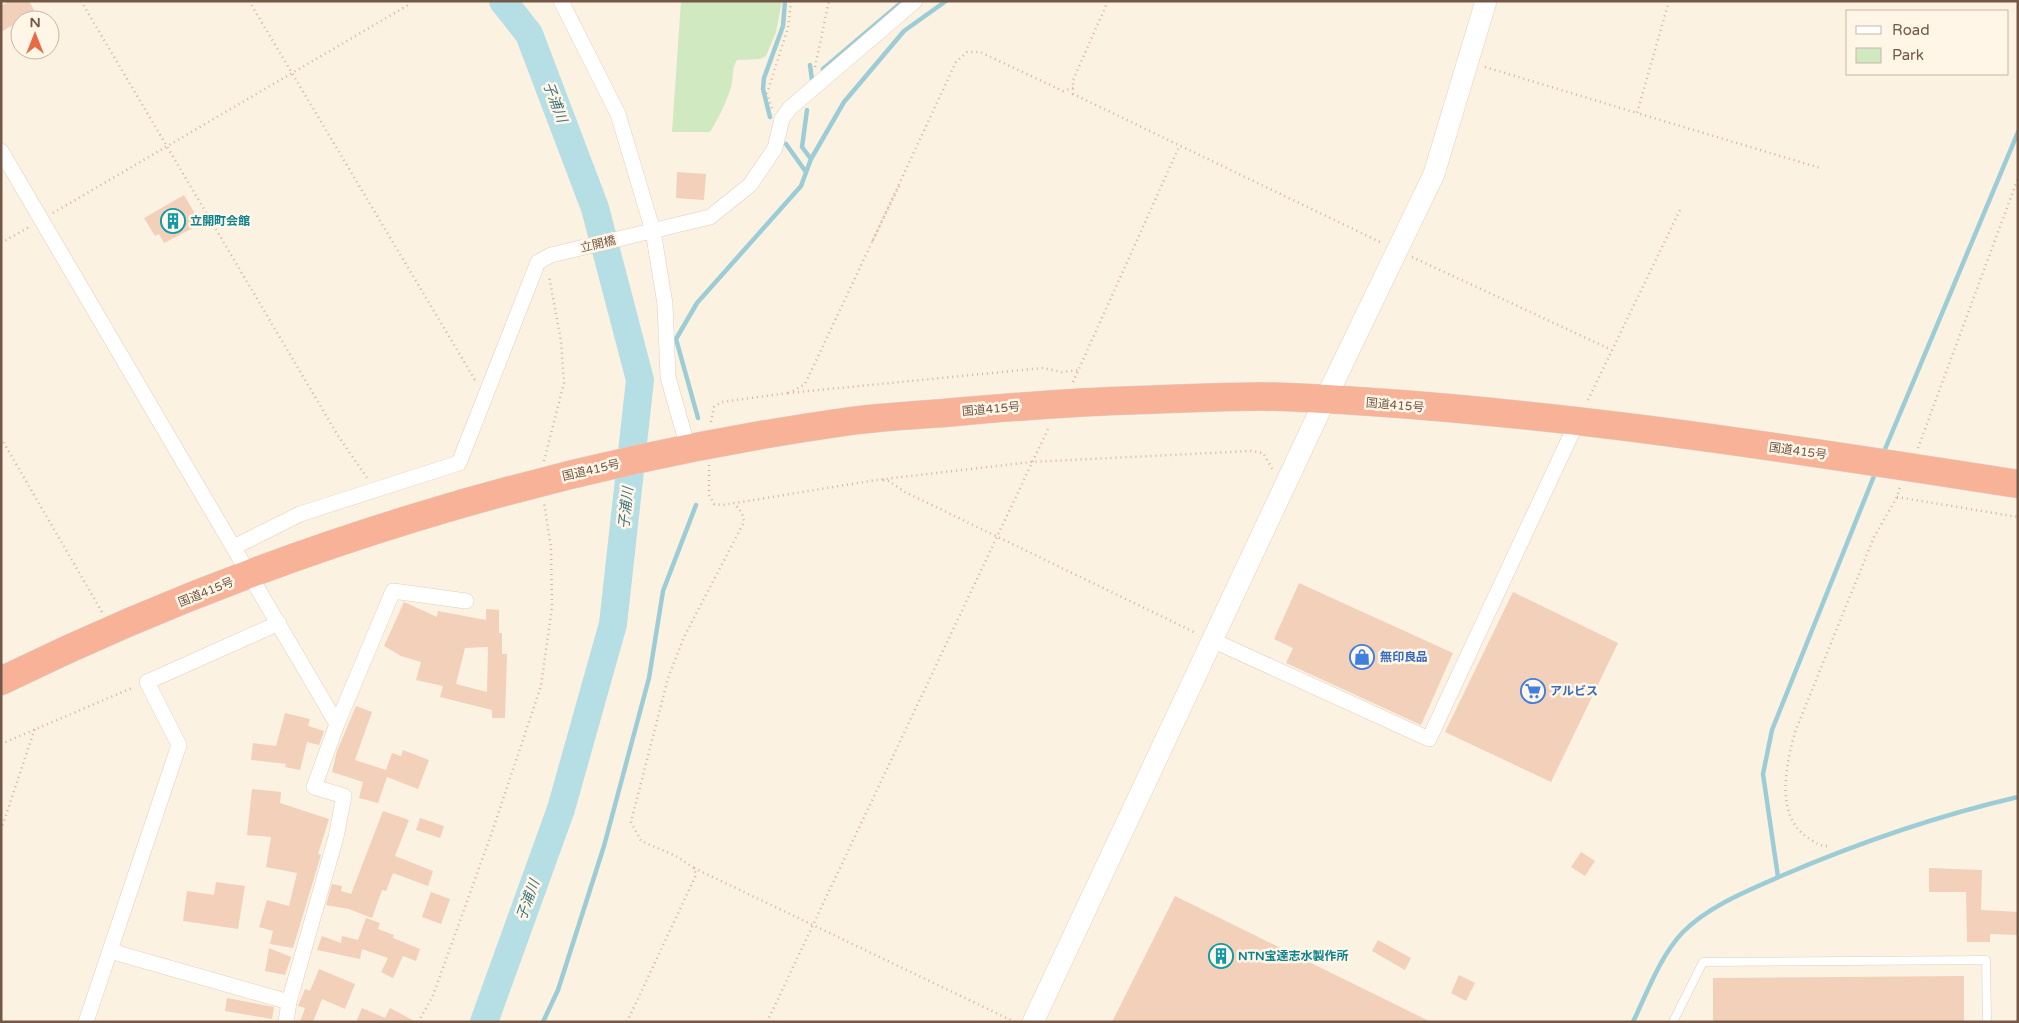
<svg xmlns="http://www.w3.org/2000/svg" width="2019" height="1023" viewBox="0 0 2019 1023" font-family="'Varela Round','Noto Sans JP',sans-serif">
<rect width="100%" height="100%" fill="#fcf2e1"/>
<path fill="#d0e9c0" d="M681 1H782L776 32 766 56 760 59 737 60C731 69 734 78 731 87 726 103 719 117 710 132H672Z"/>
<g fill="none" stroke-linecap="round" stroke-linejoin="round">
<path stroke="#9ccdd7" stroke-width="4.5" d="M810 65 812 80
M823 69 903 1
M807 110 802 147 811 159
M770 117 763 89 764 78 783 26 785 1
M786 144 806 172
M698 418 676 339 697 303 801 186 811 159 844 102 904 31 946 1
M1883 454 2018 132
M1778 877 1763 774 1772 730 1876 471
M543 1022 558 990 604 846 649 678 663 591 696 505
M1633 1022C1647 993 1660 956 1683 932 1709 906 1747 891 1781 876 1858 843 1936 816 2018 797"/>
<path stroke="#b6dee5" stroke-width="28" d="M484 1022 561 809 613 624 640 380 595 208 529 34 503 1"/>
</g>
<path fill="#f2d0b9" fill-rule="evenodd" d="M10 1H29L35 12 1 32V6Z
M677 172 706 174 704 200 676 198Z
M184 195 201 224 164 243 159 234 155 236 144 218Z
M1299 583 1453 653 1421 725 1286 663 1293 648 1274 639Z
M1513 592 1618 643 1551 782 1445 732Z
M404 602 437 617 438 611 486 620V609L499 610V633H502V654H507L505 718H492V710L440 697 443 686 416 680 421 662 401 656 384 646ZM488 647 487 692 456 684 465 648Z
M356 706 372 712 355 760 386 770 392 753 401 756 403 750 429 760 418 789 387 777 378 803 359 798 363 782 332 772 337 751Z
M285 713 310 719 308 726 324 731 319 745 307 742 300 770 285 767 286 764 251 760 253 743 276 746Z
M252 789 281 792 280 803 329 819 318 854 321 855 293 948 270 944 273 931 259 927 267 900 289 906 297 873 266 867 271 837 247 835Z
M383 811 409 820 395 856 433 871 428 886 393 873 386 891 382 890 372 918 349 909 326 905 332 884 342 886 341 891 351 894Z
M420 818 444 826 440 838 416 830Z
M1581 852 1595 861 1585 876 1571 867Z
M1929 868 1982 870 1981 910 2018 912V935L1990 934V942H1967L1966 892H1929Z
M216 882 245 886 238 929 183 921 187 891 214 895Z
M431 892 450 899 441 924 422 917Z
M1175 896 1431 1022H1112Z
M366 918 380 923 378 929 394 935 393 938 420 949 416 961 403 956 393 978 381 972 388 958 362 949 360 959 317 950 322 936 341 943 342 936 358 940Z
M1378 940 1411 958 1405 970 1372 951Z
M269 948 291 957 285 975 265 971Z
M319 969 355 984 345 1009 322 999 313 1022H300L305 1008 298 1006 305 989 310 991Z
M1459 975 1475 983 1466 1001 1451 993Z
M1964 976V1022H1713V978Z
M227 998 274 1007 272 1019 225 1011Z
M362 1008 385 1018 390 1008 416 1022H356Z"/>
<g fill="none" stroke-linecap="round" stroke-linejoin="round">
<defs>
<path id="lane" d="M1673 1022 1703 962 1986 960 1987 1022"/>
<path id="street" d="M561 1 618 114 653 231 665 304 668 377 688 448
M1 151 337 724
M234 547 300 514 459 463 538 262 551 255 710 217 750 185 775 148 782 119 790 108 915 1
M1212 640 1429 739 1578 420
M110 951 289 1002
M86 1022 179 745 147 682 279 623
M286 1022 289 1002 336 837 344 796 314 787 337 724 393 591 466 601"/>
<path id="secondary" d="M1033 1022 1325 400 1434 174 1486 1"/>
<path id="highway" d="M1 681C268 550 558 462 851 421 882 417 914 415 944 413 1010 407 1075 402 1141 400 1189 399 1238 395 1286 397 1532 408 1775 446 2018 484"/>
</defs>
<use href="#lane" stroke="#e0cebd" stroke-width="9"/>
<use href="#street" stroke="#e0cebd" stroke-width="16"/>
<use href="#secondary" stroke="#e5d0bb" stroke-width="22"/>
<use href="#highway" stroke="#dbd4cf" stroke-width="29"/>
<path stroke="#d6b49c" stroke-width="2.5" stroke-dasharray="1 4" stroke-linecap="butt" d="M81 1 337 434 367 478
M249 1 475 380
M1108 1 1073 80V94L1382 243
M1669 1 1637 113 1820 168
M815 67 829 1
M1485 67 1637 113
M772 108 767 93 788 28 791 1
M899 186 872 242 956 62 967 52H980L1063 91 1073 88
M53 213 410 4
M1 243 29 227
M1412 257 1612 350
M1073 382 1179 147
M793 391 805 384 872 242
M788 393 1043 368 1062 372 1079 370
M1588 400 1681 208
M711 422 714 407 722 402 788 393
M1 438 102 612
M1918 448 2018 178
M544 461 564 383 561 341 549 276
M709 465V495L714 504 723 505 876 480 1031 462 1251 451 1263 453 1273 470
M883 480 889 481 905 492 1196 633
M1897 497 2018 517
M1 744 134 687
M1 830 35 728
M1827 846C1820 846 1816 843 1810 839 1774 818 1786 765 1795 732L1874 537 1897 497 1900 487
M694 868 1015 1022
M418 1022 432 998 491 835 541 686 552 607 551 547 544 503
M627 1022 696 875 694 868 676 856 641 841 631 822 668 678 684 637 744 522 742 513 734 503
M767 1022 1049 427"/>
<use href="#lane" stroke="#fff" stroke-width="8"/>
<use href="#street" stroke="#fff" stroke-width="15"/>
<use href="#secondary" stroke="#fff" stroke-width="21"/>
<use href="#highway" stroke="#f7b297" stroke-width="28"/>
</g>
<defs>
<symbol id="building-ring" viewBox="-11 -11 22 22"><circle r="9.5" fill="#fff6e7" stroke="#0f9aa8" stroke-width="1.5"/><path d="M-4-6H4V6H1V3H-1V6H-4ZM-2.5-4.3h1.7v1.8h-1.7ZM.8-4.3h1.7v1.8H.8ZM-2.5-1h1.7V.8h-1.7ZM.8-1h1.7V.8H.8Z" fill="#0f9aa8"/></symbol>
<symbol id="shop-ring" viewBox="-11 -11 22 22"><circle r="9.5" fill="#fff6e7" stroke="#3f7fe0" stroke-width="1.5"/><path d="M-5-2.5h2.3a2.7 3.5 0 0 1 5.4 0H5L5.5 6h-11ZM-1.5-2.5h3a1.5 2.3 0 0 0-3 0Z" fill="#3f7fe0"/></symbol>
<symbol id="supermarket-ring" viewBox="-11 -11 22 22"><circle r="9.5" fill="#fff6e7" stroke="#3f7fe0" stroke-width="1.5"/><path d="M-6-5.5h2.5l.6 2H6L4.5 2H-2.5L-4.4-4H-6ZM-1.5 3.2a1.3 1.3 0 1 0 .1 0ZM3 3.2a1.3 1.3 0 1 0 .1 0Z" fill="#3f7fe0"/></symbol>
</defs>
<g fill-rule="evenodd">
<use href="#building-ring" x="159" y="207" width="28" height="28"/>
<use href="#shop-ring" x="1348" y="643" width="28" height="28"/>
<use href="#supermarket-ring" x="1519" y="677" width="28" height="28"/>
<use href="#building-ring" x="1207" y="942" width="28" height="28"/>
</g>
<g text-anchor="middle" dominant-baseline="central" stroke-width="5" stroke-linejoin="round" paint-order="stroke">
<g font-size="12" font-weight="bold" fill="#0d838f" stroke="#fff6e7" text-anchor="start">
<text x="190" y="221">立開町会館</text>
<text x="1238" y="956">NTN宝達志水製作所</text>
</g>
<g font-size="12" fill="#735848" stroke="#fff6e7">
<text transform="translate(598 244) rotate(-13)">立開橋</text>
<text transform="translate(1395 405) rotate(5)">国道415号</text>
<text transform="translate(991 409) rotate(-5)">国道415号</text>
<text transform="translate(1798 451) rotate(8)">国道415号</text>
<text transform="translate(591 470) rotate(-13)">国道415号</text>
<text transform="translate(206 592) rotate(-22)">国道415号</text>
</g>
<g font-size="12" font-weight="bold" fill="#366cbe" stroke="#fff6e7" text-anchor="start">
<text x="1380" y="657">無印良品</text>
<text x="1550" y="691">アルビス</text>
</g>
<g font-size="14" font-style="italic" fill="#3f7480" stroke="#fff6e7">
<text transform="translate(555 102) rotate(69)">子浦川</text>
<text transform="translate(626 508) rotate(-84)">子浦川</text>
<text transform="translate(528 900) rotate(-70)">子浦川</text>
</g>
</g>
<rect width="2019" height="1023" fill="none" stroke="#735848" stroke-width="5"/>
<rect x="1846" y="10" width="162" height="65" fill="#fff6e7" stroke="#c7b7a7"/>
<rect x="1856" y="26" width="25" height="8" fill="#ffffff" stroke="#c7b7a7"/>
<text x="1892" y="35" font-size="15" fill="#735848">Road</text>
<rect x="1856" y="48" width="25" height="15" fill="#d0e9c0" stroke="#c7b7a7"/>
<text x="1892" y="60" font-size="15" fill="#735848">Park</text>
<g transform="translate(35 35)"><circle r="24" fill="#fff6e7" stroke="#c7b7a7"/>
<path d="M0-4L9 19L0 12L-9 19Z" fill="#e76c45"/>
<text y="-8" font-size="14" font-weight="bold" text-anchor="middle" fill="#735848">N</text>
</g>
</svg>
